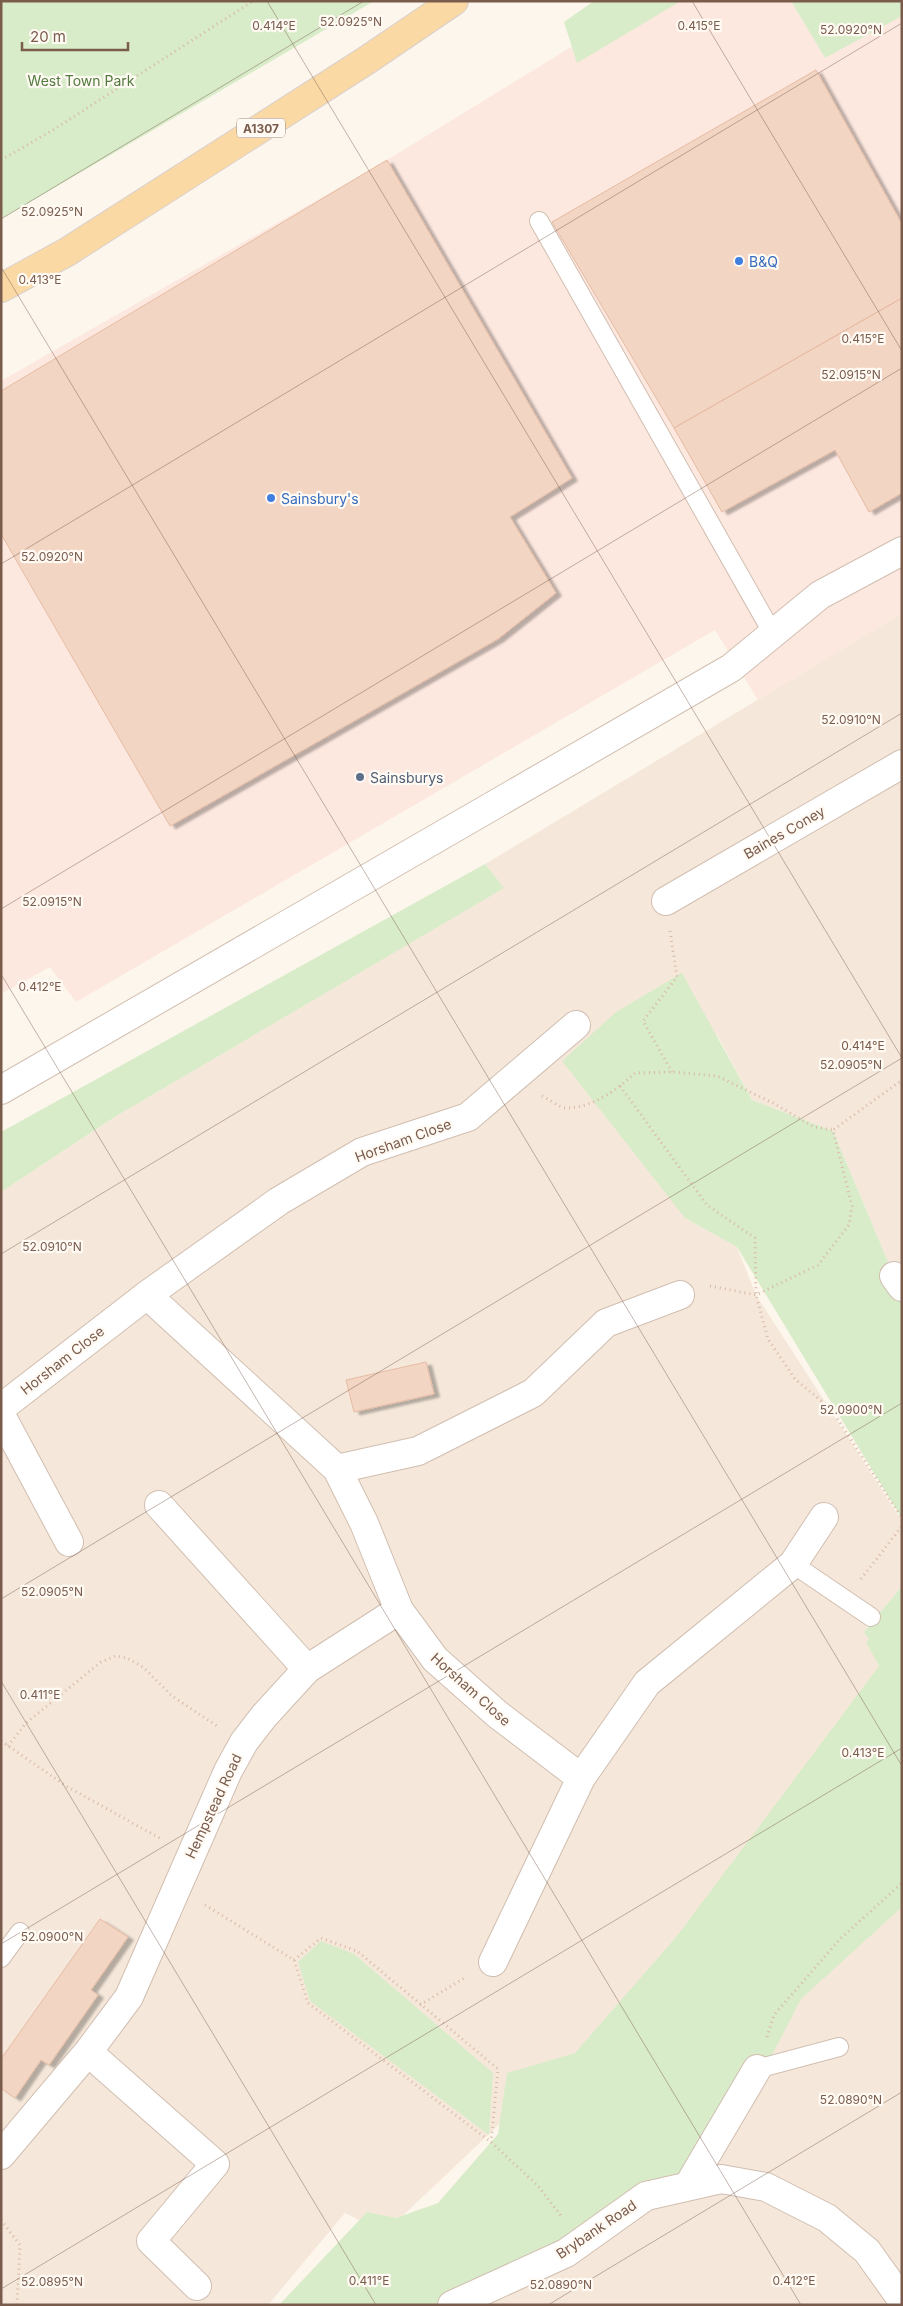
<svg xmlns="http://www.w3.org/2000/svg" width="903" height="2306" viewBox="0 0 903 2306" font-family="Inter,sans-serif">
<defs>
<filter id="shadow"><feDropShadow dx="5.5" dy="3" stdDeviation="1" flood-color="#0004"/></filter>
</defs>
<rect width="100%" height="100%" fill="#fdf6ec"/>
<path fill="#f5e8da" d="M902 613V1287L894 1276 833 1131 752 1100 717 1035 685 1218 737 1247 756 1295 902 1521V1586L864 1632 892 1679 634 1997 394 2224 365 2223 345 2213 268 2305H1V1192L113 1118 503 888 485 864Z
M902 1883V2305H452L774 2015Z"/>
<path fill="#fde8e0" d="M678 1H791L825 58 902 14V613L758 700 715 630 76 1002 50 967 1 994V381L387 160 571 47 578 58Z"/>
<path fill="#d8ecc9" d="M1 1H374L1 219Z
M594 1H681L577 63 564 22Z
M791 1H902V16L825 58Z
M485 864 504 888 113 1118 1 1192V1132Z
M682 973 752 1100 833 1131 894 1276 902 1287V1519L737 1247 685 1218 562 1061 616 1012Z
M902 1586V1907L801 1999 769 2061 680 2196 464 2305H279L367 2212 396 2218 438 2203 498 2134 507 2073 575 2053 677 1936 879 1666 866 1642 869 1640 864 1632Z
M321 1941 354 1954 493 2073 489 2135 310 2001 298 1962Z"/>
<path fill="#f3d5c3" stroke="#e6bba3" filter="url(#shadow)" d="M816 70 902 224V298L674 428 552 222Z
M387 160 572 478 510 517 556 593 498 639 170 826 1 534V391Z
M902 298V493L869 512 835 450 722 512 674 428Z
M426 1362 434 1394 354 1412 346 1380Z
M100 1919 128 1937 91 1990 98 1995 49 2065 41 2060 15 2098 1 2088V2059Z"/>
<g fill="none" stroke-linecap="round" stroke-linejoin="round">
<defs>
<path id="service" d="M539 221 773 634
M793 1564 871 1617
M1 1958 20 1932
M757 2069 839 2047"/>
<path id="minor" d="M666 901 902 764
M576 1025 468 1117 362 1152 279 1201 147 1295 337 1469 364 1523 399 1610 435 1659 497 1714 581 1778 647 1683 793 1564 824 1517
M1 1090 731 668 820 595 902 551
M894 1276 902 1287
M1 1408 147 1295
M1 1415 69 1542
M337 1469 418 1451 533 1393 606 1323 680 1295
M159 1505 307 1669
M493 1962 581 1778
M88 2052 129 1997 228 1771 244 1742 264 1716 307 1669 399 1610
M1 2155 88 2052 215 2164 151 2241 197 2286
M688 2186 757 2069
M452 2305 566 2253 646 2196 721 2179 766 2187 827 2218 867 2251 902 2300"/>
<path id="primary" d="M1 288 67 252 367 60 454 1"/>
</defs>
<use href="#service" stroke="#d1beb0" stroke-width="20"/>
<use href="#minor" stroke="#d1beb0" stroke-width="30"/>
<use href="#primary" stroke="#dad1cd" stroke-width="30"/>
<path stroke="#d9b8a5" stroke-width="3" stroke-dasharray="1 4" stroke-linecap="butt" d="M1 160 53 130 253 1
M670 931 677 977 643 1021 672 1072
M620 1086 707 1205 755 1238 756 1295 768 1339 795 1379 831 1409 902 1518
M542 1096C549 1099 559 1108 566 1108 593 1108 616 1090 635 1073L673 1072 717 1076 773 1103 814 1127 833 1130
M710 1286 756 1295 818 1265 849 1225 852 1206 833 1130 902 1080
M861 1579 902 1526
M1 1741 66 1786 163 1840
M8 1746 26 1723 101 1662 115 1656 127 1658 143 1667 172 1696 217 1726
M205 1905 294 1960 308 2003 491 2142 538 2186 562 2217
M294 1960 321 1938 357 1951 498 2069 491 2142
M420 2005 466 1977
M767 2037 774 2015 840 1939 902 1883
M1 2220 20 2245 17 2305"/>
<use href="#service" stroke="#fff" stroke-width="18"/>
<use href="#minor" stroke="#fff" stroke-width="28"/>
<use href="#primary" stroke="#fbd9a5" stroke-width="28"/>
</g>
<path fill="none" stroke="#7a5c4d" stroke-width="1" stroke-opacity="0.45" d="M267 1 902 1058M692 1 902 351M1 219 364 1M1 267 902 1766M1 564 902 23M1 909 902 368M1 974 801 2305M1 1254 902 713M1 1599 902 1058M1 1681 376 2305M1 1944 902 1403M1 2289 902 1748M548 2305 902 2092"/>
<g fill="#3f7fe0" stroke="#fffaf3" stroke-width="2">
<circle cx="739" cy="261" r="5"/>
<circle cx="271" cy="498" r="5"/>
</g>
<circle fill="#5c6f8a" stroke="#fffaf3" stroke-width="2" cx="360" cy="777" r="5"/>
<g text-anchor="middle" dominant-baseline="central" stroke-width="4.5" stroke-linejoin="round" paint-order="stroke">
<rect fill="#fffaf3" stroke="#a28b7f" stroke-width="1" x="237" y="118.5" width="48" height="19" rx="4"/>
<g font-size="12" font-weight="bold" fill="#7a5c4d">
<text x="261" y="128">A1307</text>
</g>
<g font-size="14" fill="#537a41" stroke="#fffaf3">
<text x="81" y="80">West Town Park</text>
</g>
<g font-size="14" fill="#366cbe" stroke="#fffaf3" text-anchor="start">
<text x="749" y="261">B&amp;Q</text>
<text x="281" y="498">Sainsbury's</text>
</g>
<g font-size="14" fill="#4e5e75" stroke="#fffaf3" text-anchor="start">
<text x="370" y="777">Sainsburys</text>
</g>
<g font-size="14" fill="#7a5c4d" stroke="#fffaf3">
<text transform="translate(784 832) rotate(-30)">Baines Coney</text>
<text transform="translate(403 1140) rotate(-20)">Horsham Close</text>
<text transform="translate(62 1360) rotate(-38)">Horsham Close</text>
<text transform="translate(471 1689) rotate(42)">Horsham Close</text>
<text transform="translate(213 1806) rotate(-65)">Hempstead Road</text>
<text transform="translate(596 2229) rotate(-34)">Brybank Road</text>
</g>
</g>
<g font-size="12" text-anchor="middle" fill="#7a5c4d" stroke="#fffaf3" stroke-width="4.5" stroke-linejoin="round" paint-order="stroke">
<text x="351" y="26">52.0925°N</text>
<text x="274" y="30">0.414°E</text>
<text x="699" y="30">0.415°E</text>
<text x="851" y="34">52.0920°N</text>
<text x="52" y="216">52.0925°N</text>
<text x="40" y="284">0.413°E</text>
<text x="863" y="343">0.415°E</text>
<text x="851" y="379">52.0915°N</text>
<text x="52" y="561">52.0920°N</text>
<text x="851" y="724">52.0910°N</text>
<text x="52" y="906">52.0915°N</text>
<text x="40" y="991">0.412°E</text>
<text x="863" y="1050">0.414°E</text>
<text x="851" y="1069">52.0905°N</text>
<text x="52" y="1251">52.0910°N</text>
<text x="851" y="1414">52.0900°N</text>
<text x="52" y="1596">52.0905°N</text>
<text x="40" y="1699">0.411°E</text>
<text x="863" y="1757">0.413°E</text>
<text x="52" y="1941">52.0900°N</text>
<text x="851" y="2104">52.0890°N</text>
<text x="369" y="2285">0.411°E</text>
<text x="794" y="2285">0.412°E</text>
<text x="52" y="2286">52.0895°N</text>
<text x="561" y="2289">52.0890°N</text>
</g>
<rect width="903" height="2306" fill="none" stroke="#7a5c4d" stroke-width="5"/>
<path d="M22 42v8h106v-8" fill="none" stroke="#7a5c4d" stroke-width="2.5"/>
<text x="30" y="42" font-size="15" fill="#7a5c4d" stroke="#fffaf3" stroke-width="4" paint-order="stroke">20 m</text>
</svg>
